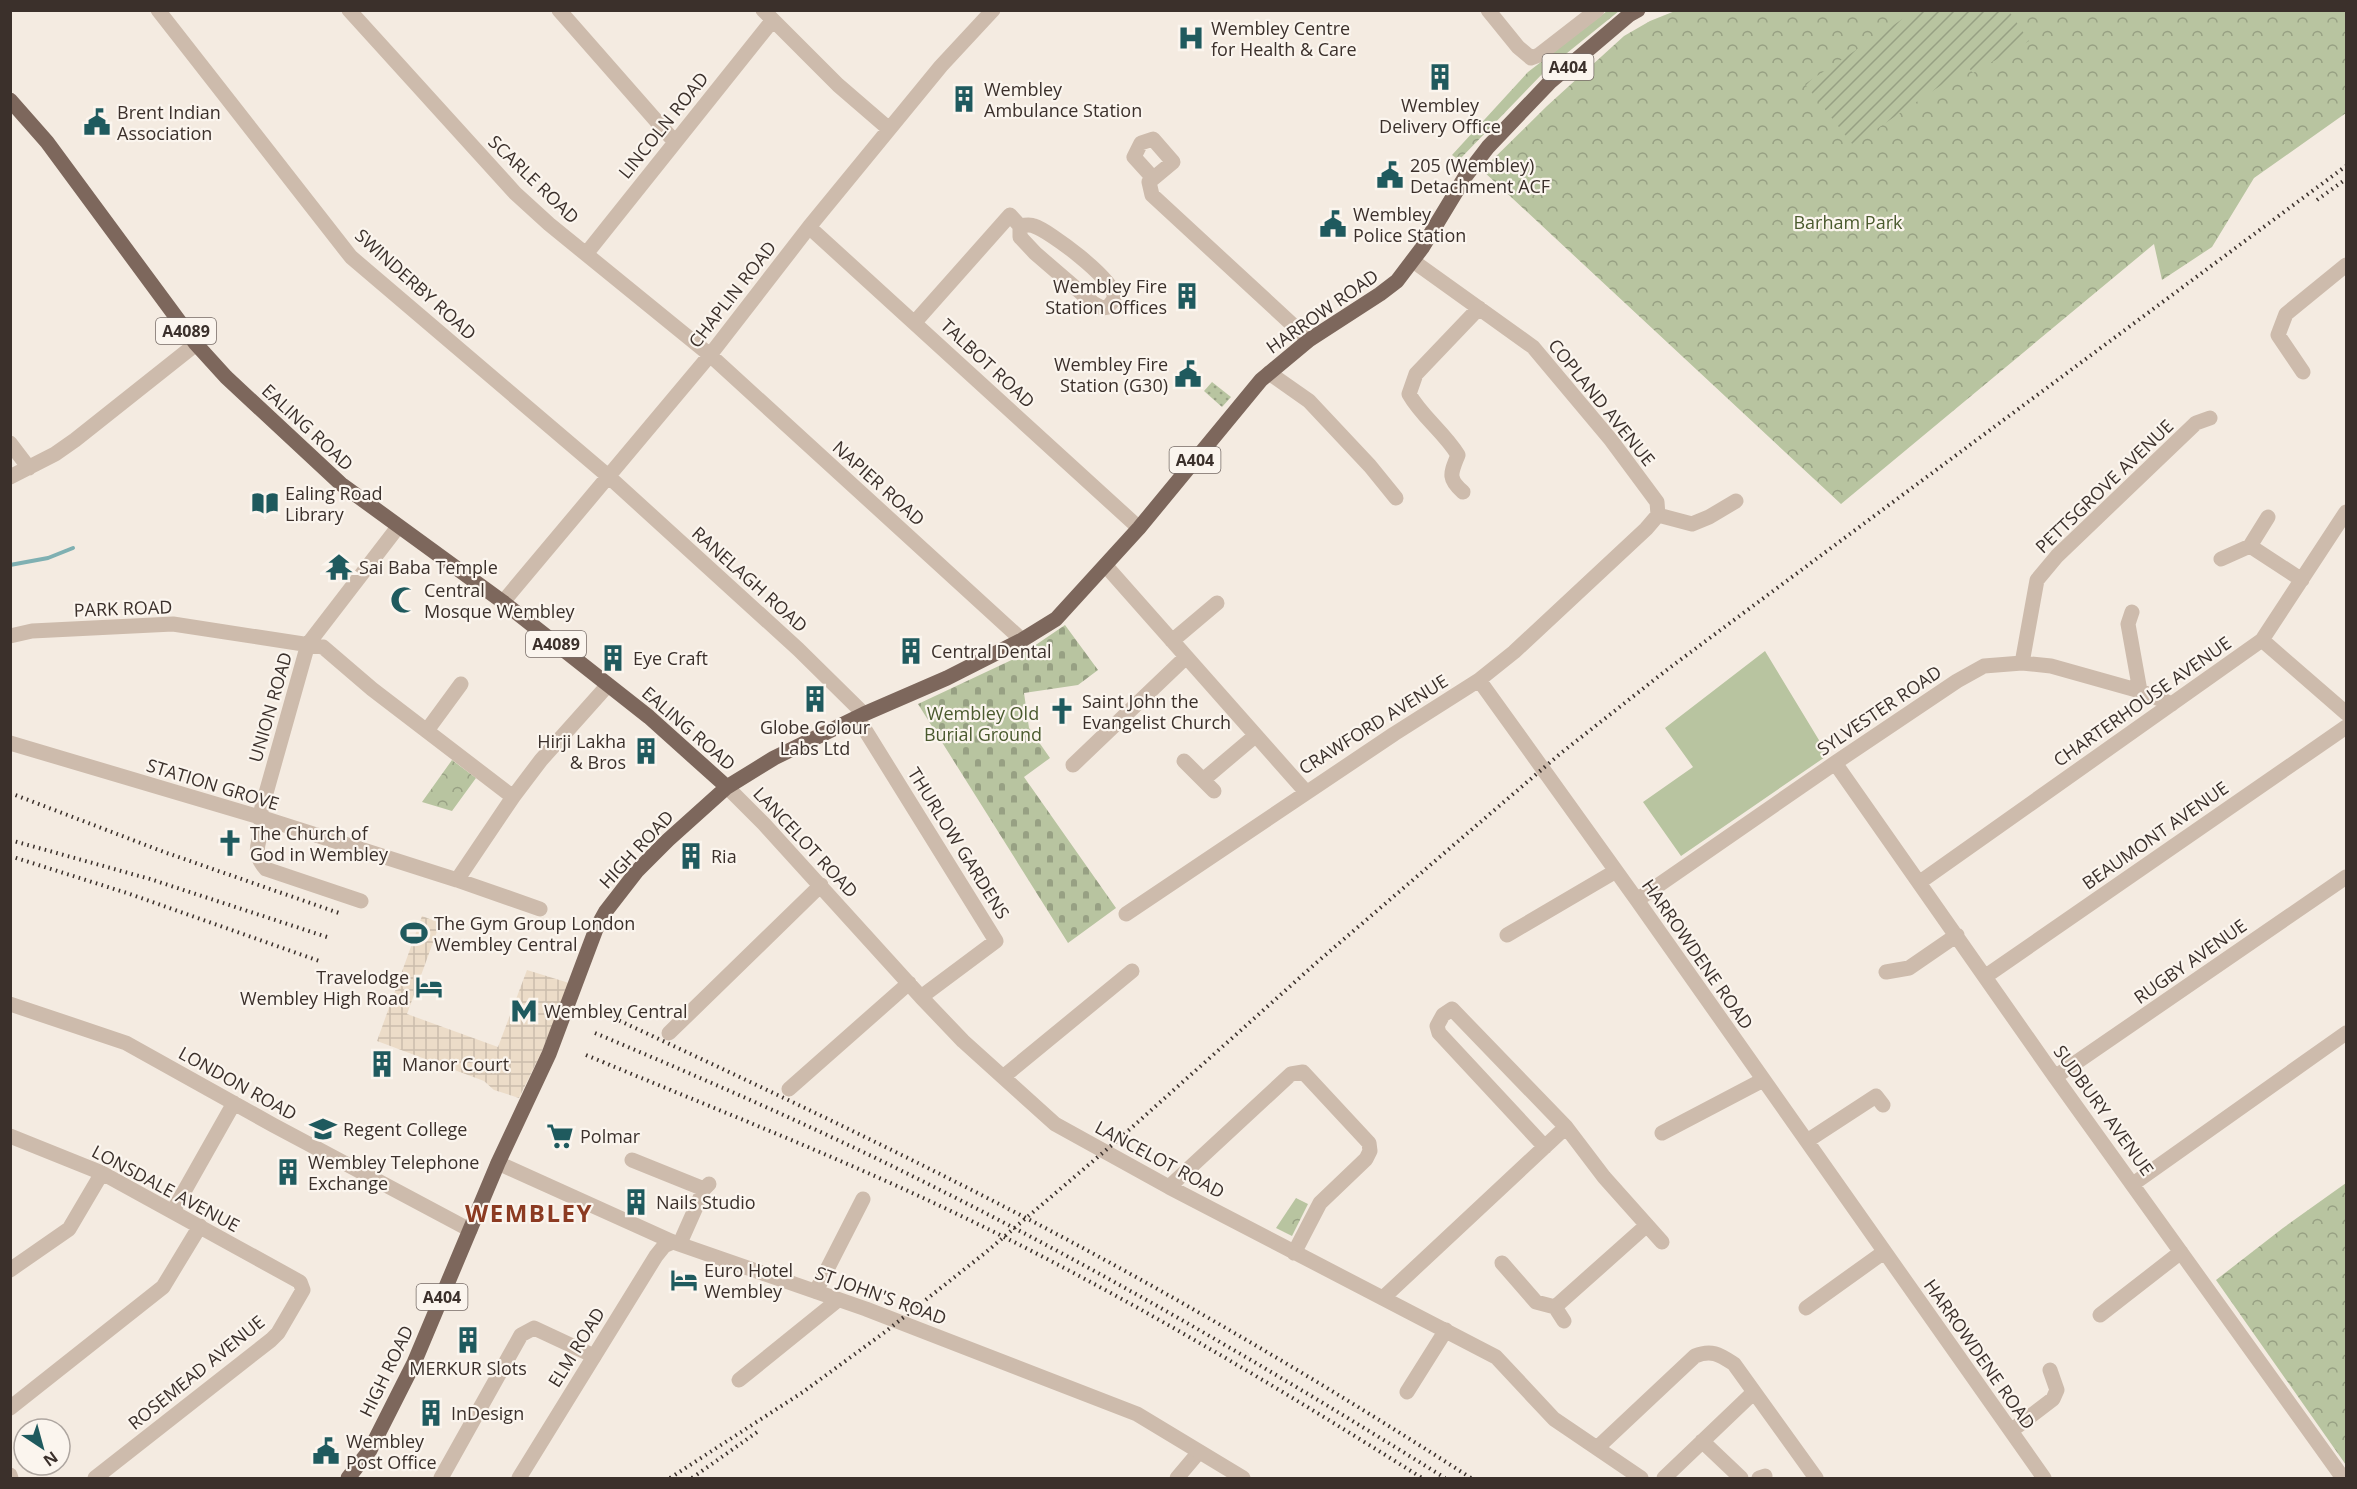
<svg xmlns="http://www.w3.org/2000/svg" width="2357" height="1489" viewBox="0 0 2357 1489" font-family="'Open Sans',sans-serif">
<defs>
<pattern id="grass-dots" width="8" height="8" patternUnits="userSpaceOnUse" patternTransform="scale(1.5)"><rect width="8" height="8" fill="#b8c4a0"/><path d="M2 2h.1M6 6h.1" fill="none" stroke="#97a083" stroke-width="1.8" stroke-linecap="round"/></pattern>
<pattern id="forest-crowns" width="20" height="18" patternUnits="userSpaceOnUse" patternTransform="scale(1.5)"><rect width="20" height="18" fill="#b8c4a0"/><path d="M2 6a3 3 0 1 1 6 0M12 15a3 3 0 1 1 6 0" fill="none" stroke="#97a083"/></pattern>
<pattern id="cemetery-stones" width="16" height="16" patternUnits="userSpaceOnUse" patternTransform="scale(1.5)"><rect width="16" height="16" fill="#b8c4a0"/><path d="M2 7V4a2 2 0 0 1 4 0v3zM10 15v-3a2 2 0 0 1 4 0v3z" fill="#97a083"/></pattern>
<pattern id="garden-furrows" width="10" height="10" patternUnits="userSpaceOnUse" patternTransform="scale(1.5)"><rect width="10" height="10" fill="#b8c4a0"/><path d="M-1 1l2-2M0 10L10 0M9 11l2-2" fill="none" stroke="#97a083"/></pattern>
<pattern id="plaza-grid" width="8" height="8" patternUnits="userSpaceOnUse" patternTransform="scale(1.5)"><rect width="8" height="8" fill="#ecdcc8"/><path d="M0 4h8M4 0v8" fill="none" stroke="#cbbdac"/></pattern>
</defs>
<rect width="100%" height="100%" fill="#f4ebe1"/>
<path fill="url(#grass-dots)" d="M1212 382 1231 397 1222 407 1204 391Z"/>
<path fill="url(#forest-crowns)" d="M1607 11H1619L1546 70 1459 160 1452 155 1528 72Z
M1675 11H2346V113L2254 178 2212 247 2162 280 2154 244 1841 504 1482 170 1547 106 1624 36 1650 21Z
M452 760 476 778 452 811 422 802Z
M2346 1183V1465L2216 1280 2283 1228Z
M1296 1198 1308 1204 1292 1236 1276 1228Z"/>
<path fill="url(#cemetery-stones)" d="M1065 625 1098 670 1078 685 1024 693 1029 728 1050 758 1024 777 1116 908 1068 943 918 704 1018 657Z"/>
<path fill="url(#garden-furrows)" d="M1916 10 2009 11 2029 41 1973 73 1968 67 1853 145 1805 84Z"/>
<path fill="#b8c4a0" d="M1765 651 1828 755 1681 856 1643 802 1693 767 1665 728Z"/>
<path fill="url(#plaza-grid)" d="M422 916 440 923 407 1014 498 1047 527 970 569 983 542 1051 519 1098 494 1090 484 1081 377 1041Z"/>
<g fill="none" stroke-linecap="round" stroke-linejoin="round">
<path stroke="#7fb0b2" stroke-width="4" d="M10 565 48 558 73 548"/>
<path stroke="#cdbbac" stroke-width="15" d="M158 10 351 257 608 476 798 649 864 714
M349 10 515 193 549 224 710 355 1022 640
M559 10 674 141
M763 10 838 85 889 129
M1488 10 1518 47 1531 58 1539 55 1597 10
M1153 178 1134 157 1141 143 1153 139 1173 162 1149 182 1152 195 1309 340
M809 227 1139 528
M586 254 772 21
M1413 261 1533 347 1611 440 1657 502 1658 515
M915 322 1010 215 1020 226V237L1035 253 1093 303 1102 308 1108 307C1111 303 1115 300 1114 295 1113 279 1050 231 1034 226 1030 224 1025 225 1020 226
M2303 372 2278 335 2286 314 2346 265
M1269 373 1309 401 1370 466 1396 498
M10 443 29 468
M10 477 55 454 75 440 196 344
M1463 492C1447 478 1451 473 1458 455 1444 432 1422 417 1409 394L1416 374 1479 308
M1658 515 1692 524 1709 517 1736 501
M2250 546 2302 580
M2221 559 2250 546 2268 517
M1106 566 1306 792
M503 602 710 355 809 227 941 66 993 10
M2132 612 2128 624 2140 691
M10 636 32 631 173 624 323 647 372 689 513 797
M2262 640 2346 713
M1172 641 1217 603
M2022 663 2037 580 2057 556 2196 423 2210 418
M1479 680 1637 900 2044 1478
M857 717 996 941 921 997
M428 729 461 684
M10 743 266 819 457 880 540 909
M1184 761 1214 791
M1835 763 2055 1077 2343 1478
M1073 765 1186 657
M1203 780 1255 736
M727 787 764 824 921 997 963 1041 1055 1124 1169 1187 1496 1357 1554 1419 1641 1478
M259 818 308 644 398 527
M266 819C260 839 250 852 266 869L361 901
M457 880 513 797 541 760 608 685
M1920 882 2262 640 2346 512
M1637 900 1835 763 1957 681 1984 666 2022 663 2051 666 2140 691 2172 704
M1126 914 1394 734 1479 680 1514 652 1646 529 1658 515
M1507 935 1616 871
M1886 972 1909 968 1957 935
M1986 976 2346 727
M10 1004 126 1043 273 1125 470 1230
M669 1033 821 885
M1003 1077 1132 971
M2055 1077 2346 877
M789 1089 909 983
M1662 1133 1763 1080
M10 1136 102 1173 300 1282 303 1290 278 1333 271 1340 95 1478
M1807 1141 1876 1096 1883 1105
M1545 1147 1439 1033 1437 1026 1443 1015 1452 1009 1566 1127 1604 1177 1662 1242
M632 1160 704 1189
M498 1163 673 1242
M2133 1184 2346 1033
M1169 1187 1291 1074 1303 1072 1369 1143 1370 1151 1366 1159 1320 1203 1294 1253
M173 1211 234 1103
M680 1243 704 1189 709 1184
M1502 1263 1536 1302 1555 1307 1564 1321
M10 1270 69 1229 102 1173
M816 1291 863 1199
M1384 1297 1566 1127
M1555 1307 1647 1225
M1806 1308 1884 1252
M2100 1315 2181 1252
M739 1380 838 1300
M1407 1392 1446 1330
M10 1408 163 1287 200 1226
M2011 1431 2053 1399 2057 1390 2050 1370
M1702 1441 1741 1478
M1597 1448 1695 1356C1712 1349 1720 1355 1734 1364L1816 1478
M10 1475 11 1478
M441 1478 521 1335 534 1328 594 1356
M1177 1478 1199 1452
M1664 1478 1754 1392
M1759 1478 1765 1476"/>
<path stroke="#cdbbac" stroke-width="15" d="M519 1478 656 1256 664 1246 673 1242 866 1309 1137 1414 1243 1478"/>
<path stroke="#7d675c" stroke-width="15" d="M10 100 47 142 196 344 226 377 341 484 503 602 649 717 727 787
M348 1478 370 1450 414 1363 498 1163 549 1054 596 929 606 911 637 871 668 840 727 787 774 758 864 714 947 678 1022 640 1056 619 1139 528 1261 380 1309 340 1380 294 1397 281 1422 248 1465 177 1488 147 1550 82 1629 15 1638 10"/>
<path stroke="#3b302b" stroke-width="4" stroke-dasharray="1.5 4.5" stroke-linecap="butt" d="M2317 200 2346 179
M10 793 164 852 339 913
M10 840 150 879 330 938
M10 856 130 894 322 962
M603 1013C753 1083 903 1153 1049 1230 1193 1306 1334 1390 1471 1478
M595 1033C711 1082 826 1132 938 1189 1112 1276 1280 1375 1445 1478
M586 1055C710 1107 834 1155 955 1213 1116 1290 1271 1383 1422 1478
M670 1478 803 1392 885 1332 985 1253 1119 1139 1316 963 1561 753 1668 669 1862 525 2346 166
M692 1478 760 1430"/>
</g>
<defs>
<symbol id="hospital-bare" viewBox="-9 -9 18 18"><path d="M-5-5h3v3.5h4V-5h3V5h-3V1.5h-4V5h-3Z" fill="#1f5a5e" stroke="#fbf5ee" stroke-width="2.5" paint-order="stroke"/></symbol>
<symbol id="building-bare" viewBox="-9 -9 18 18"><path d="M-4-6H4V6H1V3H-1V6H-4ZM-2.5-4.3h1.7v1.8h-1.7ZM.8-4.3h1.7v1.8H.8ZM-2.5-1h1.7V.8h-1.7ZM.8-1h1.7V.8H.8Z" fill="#1f5a5e" stroke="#fbf5ee" stroke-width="2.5" paint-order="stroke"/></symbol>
<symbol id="civic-bare" viewBox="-9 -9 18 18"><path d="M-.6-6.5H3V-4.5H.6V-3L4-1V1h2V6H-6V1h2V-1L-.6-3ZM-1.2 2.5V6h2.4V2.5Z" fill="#1f5a5e" stroke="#fbf5ee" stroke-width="2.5" paint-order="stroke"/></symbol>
<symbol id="library-bare" viewBox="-9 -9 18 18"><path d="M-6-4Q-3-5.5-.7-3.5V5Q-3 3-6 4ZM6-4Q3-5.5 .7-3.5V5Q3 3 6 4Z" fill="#1f5a5e" stroke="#fbf5ee" stroke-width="2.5" paint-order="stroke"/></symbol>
<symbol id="temple-bare" viewBox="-9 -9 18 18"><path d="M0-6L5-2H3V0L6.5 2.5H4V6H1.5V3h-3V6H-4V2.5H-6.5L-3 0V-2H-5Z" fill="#1f5a5e" stroke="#fbf5ee" stroke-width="2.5" paint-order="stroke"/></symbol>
<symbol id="mosque-bare" viewBox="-9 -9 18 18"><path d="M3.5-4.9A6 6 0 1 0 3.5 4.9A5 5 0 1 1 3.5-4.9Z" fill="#1f5a5e" stroke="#fbf5ee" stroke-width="2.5" paint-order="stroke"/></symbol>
<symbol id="church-bare" viewBox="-9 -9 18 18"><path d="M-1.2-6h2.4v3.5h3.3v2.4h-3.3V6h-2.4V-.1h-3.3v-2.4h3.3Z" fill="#1f5a5e" stroke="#fbf5ee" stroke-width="2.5" paint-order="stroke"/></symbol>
<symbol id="stadium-bare" viewBox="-9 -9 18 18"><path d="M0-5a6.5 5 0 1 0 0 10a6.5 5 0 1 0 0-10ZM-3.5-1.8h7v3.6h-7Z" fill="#1f5a5e" stroke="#fbf5ee" stroke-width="2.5" paint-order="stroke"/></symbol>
<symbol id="hotel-bare" viewBox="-9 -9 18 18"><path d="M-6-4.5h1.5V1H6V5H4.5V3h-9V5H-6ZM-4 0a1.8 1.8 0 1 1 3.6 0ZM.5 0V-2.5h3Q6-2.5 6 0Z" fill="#1f5a5e" stroke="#fbf5ee" stroke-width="2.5" paint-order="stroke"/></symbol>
<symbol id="metro-bare" viewBox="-9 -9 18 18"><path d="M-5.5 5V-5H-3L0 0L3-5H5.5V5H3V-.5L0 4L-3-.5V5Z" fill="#1f5a5e" stroke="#fbf5ee" stroke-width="2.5" paint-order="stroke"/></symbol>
<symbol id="university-bare" viewBox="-9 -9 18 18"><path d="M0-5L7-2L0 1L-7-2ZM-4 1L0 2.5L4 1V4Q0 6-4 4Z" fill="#1f5a5e" stroke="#fbf5ee" stroke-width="2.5" paint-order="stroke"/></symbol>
<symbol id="supermarket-bare" viewBox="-9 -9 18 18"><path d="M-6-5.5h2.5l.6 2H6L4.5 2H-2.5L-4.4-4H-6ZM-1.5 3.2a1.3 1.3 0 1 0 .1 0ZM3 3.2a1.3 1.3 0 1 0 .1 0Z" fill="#1f5a5e" stroke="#fbf5ee" stroke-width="2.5" paint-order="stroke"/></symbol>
</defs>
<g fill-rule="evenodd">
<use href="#hospital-bare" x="1172" y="19" width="38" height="38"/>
<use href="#building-bare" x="1421" y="58" width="38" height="38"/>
<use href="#building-bare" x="945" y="80" width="38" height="38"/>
<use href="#civic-bare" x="78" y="103" width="38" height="38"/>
<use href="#civic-bare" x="1371" y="156" width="38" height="38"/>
<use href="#civic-bare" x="1314" y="205" width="38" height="38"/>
<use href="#building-bare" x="1168" y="277" width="38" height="38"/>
<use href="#civic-bare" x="1169" y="355" width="38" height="38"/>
<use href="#library-bare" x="246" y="484" width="38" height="38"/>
<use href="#temple-bare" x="320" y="548" width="38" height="38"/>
<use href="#mosque-bare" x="385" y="581" width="38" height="38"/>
<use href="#building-bare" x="892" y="632" width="38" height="38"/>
<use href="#building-bare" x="594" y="639" width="38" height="38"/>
<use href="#building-bare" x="796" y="680" width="38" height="38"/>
<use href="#church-bare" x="1043" y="692" width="38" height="38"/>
<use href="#building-bare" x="627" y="732" width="38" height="38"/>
<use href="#church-bare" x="211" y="824" width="38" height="38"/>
<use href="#building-bare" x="672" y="837" width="38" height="38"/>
<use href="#stadium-bare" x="395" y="914" width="38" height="38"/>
<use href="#hotel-bare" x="410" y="968" width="38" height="38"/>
<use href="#metro-bare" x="505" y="992" width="38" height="38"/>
<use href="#building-bare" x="363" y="1045" width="38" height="38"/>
<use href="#university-bare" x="304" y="1110" width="38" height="38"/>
<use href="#supermarket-bare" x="541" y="1117" width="38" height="38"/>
<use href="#building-bare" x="269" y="1153" width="38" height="38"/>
<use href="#building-bare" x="617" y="1183" width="38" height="38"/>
<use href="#hotel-bare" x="665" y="1261" width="38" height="38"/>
<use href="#building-bare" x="449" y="1321" width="38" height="38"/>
<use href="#building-bare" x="412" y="1394" width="38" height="38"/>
<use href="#civic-bare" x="307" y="1432" width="38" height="38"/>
</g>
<g text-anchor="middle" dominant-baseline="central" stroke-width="4.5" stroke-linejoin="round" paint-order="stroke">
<g fill="#fbf5ee" stroke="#756b66" stroke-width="1.5">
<rect x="1542.5" y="54" width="51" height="26" rx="4.5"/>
<rect x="156" y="318" width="60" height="26" rx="4.5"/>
<rect x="1169.5" y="447" width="51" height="26" rx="4.5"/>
<rect x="526" y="631" width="60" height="26" rx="4.5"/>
<rect x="416.5" y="1284" width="51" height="26" rx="4.5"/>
</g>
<g font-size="16" font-weight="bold" fill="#3b302b">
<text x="1568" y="67">A404</text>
<text x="186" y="331">A4089</text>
<text x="1195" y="460">A404</text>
<text x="556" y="644">A4089</text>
<text x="442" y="1297">A404</text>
</g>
<g font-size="18" fill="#3b302b" stroke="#fbf5ee" text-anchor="start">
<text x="1211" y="28">Wembley Centre<tspan x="1211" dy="21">for Health &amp; Care</tspan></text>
<text x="984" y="89">Wembley<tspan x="984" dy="21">Ambulance Station</tspan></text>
<text x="1440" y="105" text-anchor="middle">Wembley<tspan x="1440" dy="21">Delivery Office</tspan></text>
<text x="117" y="112">Brent Indian<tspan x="117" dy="21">Association</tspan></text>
<text x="1410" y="165">205 (Wembley)<tspan x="1410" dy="21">Detachment ACF</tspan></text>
<text x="1353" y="214">Wembley<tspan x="1353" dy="21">Police Station</tspan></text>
<text x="1167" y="286" text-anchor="end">Wembley Fire<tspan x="1167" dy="21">Station Offices</tspan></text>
<text x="1168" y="364" text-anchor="end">Wembley Fire<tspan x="1168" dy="21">Station (G30)</tspan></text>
<text x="285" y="493">Ealing Road<tspan x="285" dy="21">Library</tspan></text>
<text x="359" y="567">Sai Baba Temple</text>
<text x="424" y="590">Central<tspan x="424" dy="21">Mosque Wembley</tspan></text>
<text x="931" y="651">Central Dental</text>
<text x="633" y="658">Eye Craft</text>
<text x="1082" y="701">Saint John the<tspan x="1082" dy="21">Evangelist Church</tspan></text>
<text x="815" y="727" text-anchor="middle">Globe Colour<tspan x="815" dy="21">Labs Ltd</tspan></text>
<text x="626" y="741" text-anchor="end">Hirji Lakha<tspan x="626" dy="21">&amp; Bros</tspan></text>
<text x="250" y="833">The Church of<tspan x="250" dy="21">God in Wembley</tspan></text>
<text x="711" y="856">Ria</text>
<text x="434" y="923">The Gym Group London<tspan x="434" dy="21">Wembley Central</tspan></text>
<text x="409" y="977" text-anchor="end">Travelodge<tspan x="409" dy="21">Wembley High Road</tspan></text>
<text x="544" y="1011">Wembley Central</text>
<text x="402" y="1064">Manor Court</text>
<text x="343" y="1129">Regent College</text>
<text x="580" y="1136">Polmar</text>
<text x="308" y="1162">Wembley Telephone<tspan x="308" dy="21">Exchange</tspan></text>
<text x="656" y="1202">Nails Studio</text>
<text x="704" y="1270">Euro Hotel<tspan x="704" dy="21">Wembley</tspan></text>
<text x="468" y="1368" text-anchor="middle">MERKUR Slots</text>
<text x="451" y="1413">InDesign</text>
<text x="346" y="1441">Wembley<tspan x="346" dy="21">Post Office</tspan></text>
</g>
<g font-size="18" fill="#3b302b" stroke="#fbf5ee">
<text transform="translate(663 125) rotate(-51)">LINCOLN ROAD</text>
<text transform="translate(534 179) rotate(44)">SCARLE ROAD</text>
<text transform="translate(416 284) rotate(42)">SWINDERBY ROAD</text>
<text transform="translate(732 294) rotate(-52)">CHAPLIN ROAD</text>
<text transform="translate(1322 311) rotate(-35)">HARROW ROAD</text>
<text transform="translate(988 363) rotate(43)">TALBOT ROAD</text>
<text transform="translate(1602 402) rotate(51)">COPLAND AVENUE</text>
<text transform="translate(308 427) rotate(43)">EALING ROAD</text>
<text transform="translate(879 483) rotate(42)">NAPIER ROAD</text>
<text transform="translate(2104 486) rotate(-44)">PETTSGROVE AVENUE</text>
<text transform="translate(750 579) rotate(42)">RANELAGH ROAD</text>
<text transform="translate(123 608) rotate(-2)">PARK ROAD</text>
<text transform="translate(2142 701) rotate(-35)">CHARTERHOUSE AVENUE</text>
<text transform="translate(270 707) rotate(-74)">UNION ROAD</text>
<text transform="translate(1879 710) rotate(-34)">SYLVESTER ROAD</text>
<text transform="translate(1373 724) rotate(-32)">CRAWFORD AVENUE</text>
<text transform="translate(689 728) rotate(41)">EALING ROAD</text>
<text transform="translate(213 784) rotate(17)">STATION GROVE</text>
<text transform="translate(2155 835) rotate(-35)">BEAUMONT AVENUE</text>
<text transform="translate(806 842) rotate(47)">LANCELOT ROAD</text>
<text transform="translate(959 843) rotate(58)">THURLOW GARDENS</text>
<text transform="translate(636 849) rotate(-47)">HIGH ROAD</text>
<text transform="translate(1698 954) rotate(55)">HARROWDENE ROAD</text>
<text transform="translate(2190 961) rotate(-35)">RUGBY AVENUE</text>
<text transform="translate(238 1083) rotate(29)">LONDON ROAD</text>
<text transform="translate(2104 1110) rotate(54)">SUDBURY AVENUE</text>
<text transform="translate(1160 1159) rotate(28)">LANCELOT ROAD</text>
<text transform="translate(166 1188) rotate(28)">LONSDALE AVENUE</text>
<text transform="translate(881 1295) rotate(20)">ST JOHN'S ROAD</text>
<text transform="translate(576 1347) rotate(-58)">ELM ROAD</text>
<text transform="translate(1980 1354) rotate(55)">HARROWDENE ROAD</text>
<text transform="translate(386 1371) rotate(-64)">HIGH ROAD</text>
<text transform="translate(196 1372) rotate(-39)">ROSEMEAD AVENUE</text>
</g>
<g font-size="18" fill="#4a5a2e" stroke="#fbf5ee">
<text x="1848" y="222">Barham Park</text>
<text x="983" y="713">Wembley Old<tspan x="983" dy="21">Burial Ground</tspan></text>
</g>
<g font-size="24" font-weight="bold" letter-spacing="1.5" fill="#8c3b22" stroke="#fbf5ee">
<text x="529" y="1212">WEMBLEY</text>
</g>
</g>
<rect width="2357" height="1489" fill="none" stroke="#3b302b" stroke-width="24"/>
<g transform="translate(42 1447) rotate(144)"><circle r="28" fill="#fbf5ee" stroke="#aea6a0" stroke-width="1.5"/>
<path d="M0-4.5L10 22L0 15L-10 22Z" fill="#1f5a5e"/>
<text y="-9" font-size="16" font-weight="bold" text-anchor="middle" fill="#3b302b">N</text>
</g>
</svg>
